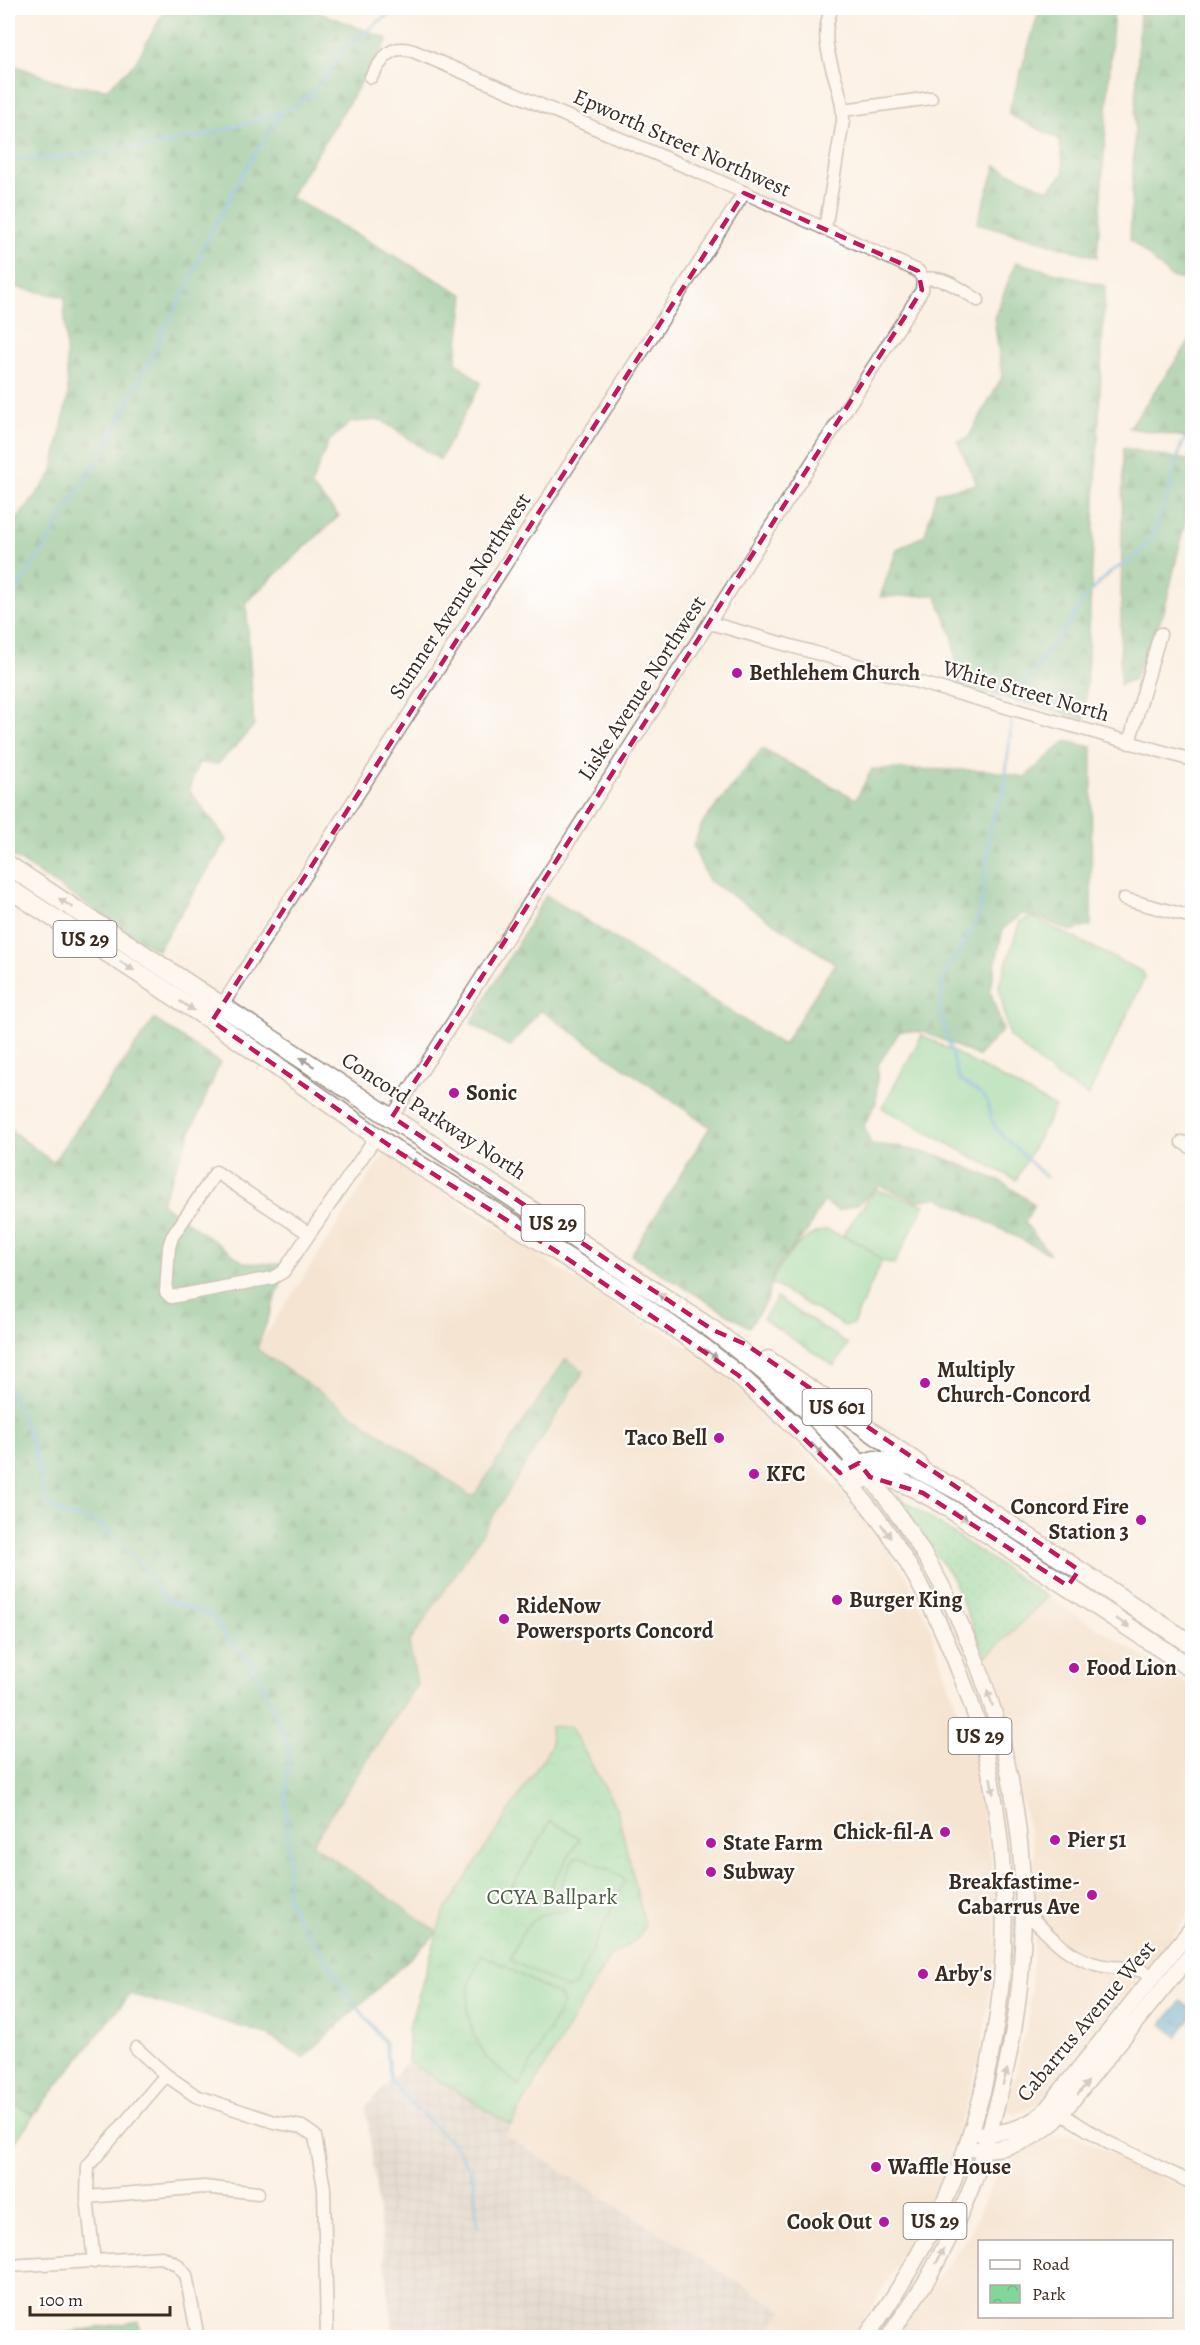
<svg xmlns="http://www.w3.org/2000/svg" width="1200" height="2345" viewBox="0 0 1200 2345" font-family="Alegreya,serif">
<defs>
<pattern id="industrial-grid" width="8" height="8" patternUnits="userSpaceOnUse" patternTransform="scale(1.5)"><rect width="8" height="8" fill="#ccc2b9"/><path d="M0 4h8M4 0v8" fill="none" stroke="#b0a79f"/></pattern>
<pattern id="grass-dots" width="8" height="8" patternUnits="userSpaceOnUse" patternTransform="scale(1.5)"><rect width="8" height="8" fill="#81d79a"/><path d="M2 2h.1M6 6h.1" fill="none" stroke="#70b984" stroke-width="1.8" stroke-linecap="round"/></pattern>
<pattern id="forest-firs" width="22" height="20" patternUnits="userSpaceOnUse" patternTransform="scale(1.5)"><rect width="22" height="20" fill="#68b882"/><path d="M5 1l3.5 6h-7zM16 11l3.5 6h-7z" fill="#57966a"/></pattern>
<pattern id="park-crowns" width="20" height="18" patternUnits="userSpaceOnUse" patternTransform="scale(1.5)"><rect width="20" height="18" fill="#81d79a"/><path d="M2 6a3 3 0 1 1 6 0M12 15a3 3 0 1 1 6 0" fill="none" stroke="#70b984"/></pattern>
<pattern id="water-ripples" width="26" height="14" patternUnits="userSpaceOnUse" patternTransform="scale(1.5)"><rect width="26" height="14" fill="#56a8d1"/><path d="M2 4q2-2 4 0t4 0M15 11q2-2 4 0t4 0" fill="none" stroke="#4889a9"/></pattern>
</defs>
<rect width="100%" height="100%" fill="#fff"/>
<filter id="ink" filterUnits="userSpaceOnUse"><feTurbulence type="fractalNoise" baseFrequency=".0167" numOctaves="2"/><feDisplacementMap in="SourceGraphic" scale="12" xChannelSelector="R" yChannelSelector="G"/><feConvolveMatrix kernelMatrix="1 2 1 2 8 2 1 2 1" color-interpolation-filters="sRGB"/></filter>
<filter id="wash" filterUnits="userSpaceOnUse"><feTurbulence type="fractalNoise" baseFrequency=".008" numOctaves="4" result="noise"/><feDisplacementMap in="SourceGraphic" scale="24" xChannelSelector="R" yChannelSelector="G"/><feGaussianBlur stdDeviation="1.35" result="paint"/><feColorMatrix in="noise" values="0 0 0 0 0 0 0 0 0 0 0 0 0 0 0 0 0 1.4 0 .05"/><feComposite in="paint" operator="in"/></filter>
<g filter="url(#wash)">
<rect width="100%" height="100%" fill="#fbf0e4"/>
<path fill="#eed6bb" fill-rule="evenodd" d="M385 1153 622 1311 673 1336 719 1370 783 1429 853 1505 906 1575 929 1625 977 1768 995 1885 997 1953 979 2060 949 2162 922 2227 853 2337H762L783 2311 506 2136 610 1956 638 1938 550 1727 551 1746 443 1914 438 1932 312 1845 417 1684 409 1643 475 1545 584 1371 565 1359 473 1498 256 1349Z
M1047 1597 1192 1687V1912L1039 2103 1015 2115 1007 2108 1029 2017 1034 1942 1035 1854 986 1657Z
M1074 2135 1192 2191V2337L895 2338 971 2232 996 2173 1025 2151 1051 2137ZM980 2242H1172V2316H980Z"/>
<path fill="url(#industrial-grid)" d="M408 2061 511 2125 506 2136 784 2311 762 2337H394L366 2107Z"/>
<path fill="url(#grass-dots)" stroke="#5e805c" stroke-width="1.5" d="M896 1495 1047 1597 986 1657 951 1576Z
M8 2100 34 2115 8 2152Z"/>
<path fill="url(#forest-firs)" stroke="#527150" stroke-width="1.5" d="M166 8H308L388 39 290 197 464 295 456 362 481 383 440 460 381 420 351 422 328 442 311 486 339 516 246 602 254 726 218 764 198 763 189 790 227 840 157 951 8 853V531L52 474 68 396 64 297 8 286V63L65 84 107 89 135 63Z
M1040 8H1114L1097 257 977 223 996 166 1048 190 1064 173 1059 139 1008 114Z
M1140 8H1192V282L1171 277 1130 239Z
M1016 262 1105 286 1085 719 958 685 953 638 936 595 880 597 897 549 925 535 936 493 977 484 957 441 968 438 1002 377 994 318Z
M1192 338V438L1129 428Z
M1123 448 1192 461V493L1164 612 1134 679 1120 685Z
M1066 741 1092 747 1091 926 1070 931 1037 917 1022 914 1003 929 990 990 1003 1030 978 1056 925 1032 900 1031 878 1065 876 1103 864 1126 871 1144 899 1147 940 1156 1002 1182 1034 1204 1025 1223 1050 1254 938 1197 918 1201 879 1186 858 1204 838 1211 823 1201 808 1230 780 1263 773 1275 767 1301 749 1327 631 1255 710 1127 540 1010 510 1047 471 1023 546 895 783 1045 835 963 708 880 693 846 702 824 762 749 856 799 872 769 986 770 1025 777Z
M154 1019 220 1063 161 1203 245 1263 288 1264 257 1349 473 1497 566 1359 584 1371 475 1545 409 1643 417 1684 312 1844 438 1932 303 2058 266 2034 130 1994 34 2115 8 2100V1128L53 1162Z
M138 2321 141 2337H42Z"/>
<path fill="url(#park-crowns)" stroke="#5e805c" stroke-width="1.5" d="M875 1189 925 1205 894 1264 882 1261 865 1246 843 1235Z
M777 1298 848 1344 834 1366 763 1319Z
M570 1726 617 1810 645 1925 638 1938 610 1956 511 2125 408 2061V2030L443 1914 551 1746 550 1727Z"/>
<path fill="#81d79a" stroke="#5e805c" stroke-width="1.5" d="M1032 917 1143 972 1145 977 1088 1096 1054 1075 1009 1036 999 986 1020 921Z
M922 1035 1055 1107 1016 1180 882 1108Z
M828 1230 865 1246 882 1261 853 1324 844 1326 771 1283C782 1261 802 1232 828 1230Z
M551 1821 580 1838 541 1902 512 1886Z
M582 1857 622 1876 624 1882 575 1986 568 1989 510 1960C522 1929 533 1908 569 1912 553 1892 564 1879 574 1858Z
M481 1954 560 1996 563 2004 519 2086 486 2057 474 2035 467 2012 469 1985Z"/>
<path fill="url(#water-ripples)" stroke="#486978" stroke-width="1.5" d="M1181 2001 1192 2010V2016L1177 2036 1162 2024Z"/>
<g fill="none" stroke-linecap="round" stroke-linejoin="round">
<path stroke="#56a8d1" stroke-width="3" d="M8 160 67 157 168 143 217 132 282 113 295 107 320 85 348 45 397 8
M8 603 39 557 68 507 103 454 161 337 160 335 190 284 202 249 245 169 282 113
M1016 702 1019 692 1092 590 1112 571 1137 556 1152 537 1165 505 1181 446 1192 428
M1012 717 1004 793 994 814 989 839 980 915 942 982 940 1013 959 1079 982 1095 987 1101 991 1119 998 1131 1046 1177
M8 1388C27 1423 39 1461 45 1501L59 1512 99 1524 115 1537 145 1569 154 1584 167 1600 208 1615 211 1613 226 1638 251 1662 276 1714 289 1748 286 1799 289 1867 287 1898 302 1926 315 1941 350 1997 385 2043 391 2081 412 2105 454 2145 469 2168 474 2182 478 2228"/>
</g>
</g>
<g filter="url(#ink)">
<g fill="none" stroke-linecap="round" stroke-linejoin="round">
<defs>
<path id="minor" d="M371 77C383 59 389 43 413 51L701 173 874 251 918 271 923 279
M843 110 931 98
M825 229 843 121C844 82 814 47 832 8
M923 279C946 276 960 289 978 300
M710 623 1192 760
M1129 743 1160 634
M1124 899 1192 917
M219 1010 744 193
M392 1117 904 319 922 290 923 279
M1182 1142 1192 1148
M308 1233 216 1172 172 1237 169 1247 166 1292 171 1297 272 1278 283 1272 376 1137
M1024 1910C1046 1932 1067 1958 1099 1965 1120 1970 1133 1964 1153 1976
M136 2048 166 2075 196 2096 274 2122 302 2127 315 2136 324 2188 327 2338
M1054 2109 1107 2142 1192 2183
M87 2197 204 2187 258 2193
M94 2262 87 2197 88 2166 166 2075
M8 2266 162 2257 176 2264 186 2275 198 2338"/>
<path id="major" d="M870 1477C1013 1656 1058 1888 996 2108 987 2141 978 2174 964 2205 954 2229 942 2253 929 2276 917 2297 901 2317 888 2338
M850 1484C895 1534 929 1597 954 1658 967 1691 980 1725 987 1759 1031 1964 990 2169 865 2338
M981 2134C1005 2133 1026 2128 1044 2112L1192 1928
M974 2149C1006 2152 1032 2141 1056 2120L1192 1953"/>
<path id="highway" d="M8 865 713 1330C771 1374 823 1421 870 1477
M8 888 212 1021 400 1153 627 1295 705 1349 738 1375 805 1435 850 1484C856 1482 862 1479 868 1477 892 1472 929 1496 949 1508L1192 1669
M768 1360 918 1464
M850 1468 874 1460 912 1466 957 1490 1192 1645"/>
</defs>
<use href="#minor" stroke="#9b8d81" stroke-width="15"/>
<use href="#major" stroke="#9b8d81" stroke-width="18"/>
<use href="#highway" stroke="#9b8d81" stroke-width="21"/>
<use href="#minor" stroke="#fff" stroke-width="12"/>
<use href="#major" stroke="#fff" stroke-width="15"/>
<use href="#highway" stroke="#fff" stroke-width="18"/>
</g>
<defs><path id="oneway-solid" d="M-6-.8H1V-3.2L6.5 0L1 3.2V.8H-6Z" transform="scale(1.5)"/></defs>
<g fill="#a79f9a">
<use href="#oneway-solid" transform="translate(66 903) rotate(-147)"/>
<use href="#oneway-solid" transform="translate(127 966) rotate(33)"/>
<use href="#oneway-solid" transform="translate(187 1006) rotate(33)"/>
<use href="#oneway-solid" transform="translate(307 1062) rotate(-147)"/>
<use href="#oneway-solid" transform="translate(411 1160) rotate(32)"/>
<use href="#oneway-solid" transform="translate(665 1298) rotate(-146)"/>
<use href="#oneway-solid" transform="translate(711 1354) rotate(37)"/>
<use href="#oneway-solid" transform="translate(817 1449) rotate(47)"/>
<use href="#oneway-solid" transform="translate(961 1516) rotate(34)"/>
<use href="#oneway-solid" transform="translate(886 1531) rotate(55)"/>
<use href="#oneway-solid" transform="translate(1123 1623) rotate(33)"/>
<use href="#oneway-solid" transform="translate(990 1698) rotate(-109)"/>
<use href="#oneway-solid" transform="translate(992 1786) rotate(80)"/>
<use href="#oneway-solid" transform="translate(1005 2077) rotate(-74)"/>
<use href="#oneway-solid" transform="translate(1083 2088) rotate(-51)"/>
<use href="#oneway-solid" transform="translate(940 2256) rotate(-63)"/>
</g>
</g>
<path d="M0 0H1200V2345H0ZM744 193 918 271 922 290 392 1117 713 1330 745 1344 1079 1570 1068 1586 923 1493 870 1477 859 1463 840 1473 738 1375 559 1253 400 1153 212 1021Z" fill="#fbf0e4" fill-opacity=".55" fill-rule="evenodd"/>
<path fill="none" stroke="#c2185b" stroke-width="4.5" stroke-dasharray="12 8" stroke-linejoin="round" d="M744 193 918 271 922 290 392 1117 713 1330 745 1344 1079 1570 1068 1586 923 1493 870 1477 859 1463 840 1473 738 1375 559 1253 400 1153 212 1021Z"/>
<g fill="#b5179e" stroke="#fff" stroke-width="2">
<circle cx="737" cy="673" r="6"/>
<circle cx="454" cy="1093" r="6"/>
<circle cx="925" cy="1383" r="6"/>
<circle cx="719" cy="1438" r="6"/>
<circle cx="754" cy="1474" r="6"/>
<circle cx="1141" cy="1520" r="6"/>
<circle cx="837" cy="1600" r="6"/>
<circle cx="504" cy="1619" r="6"/>
<circle cx="1074" cy="1668" r="6"/>
<circle cx="945" cy="1832" r="6"/>
<circle cx="1055" cy="1840" r="6"/>
<circle cx="711" cy="1843" r="6"/>
<circle cx="711" cy="1872" r="6"/>
<circle cx="1092" cy="1895" r="6"/>
<circle cx="923" cy="1974" r="6"/>
<circle cx="876" cy="2167" r="6"/>
<circle cx="884" cy="2222" r="6"/>
</g>
<g text-anchor="middle" dominant-baseline="central" stroke-width="4.5" stroke-linejoin="round" paint-order="stroke">
<g fill="#fff" stroke="#766a62" stroke-width="1.5">
<rect x="53.5" y="921" width="63" height="36" rx="4.5"/>
<rect x="521.5" y="1205" width="63" height="36" rx="4.5"/>
<rect x="802.5" y="1389" width="69" height="36" rx="4.5"/>
<rect x="948.5" y="1718" width="63" height="36" rx="4.5"/>
<rect x="903.5" y="2203" width="63" height="36" rx="4.5"/>
</g>
<g font-size="21" font-weight="bold" fill="#3b2a1e">
<text x="85" y="939">US 29</text>
<text x="553" y="1223">US 29</text>
<text x="837" y="1407">US 601</text>
<text x="980" y="1736">US 29</text>
<text x="935" y="2221">US 29</text>
</g>
<g font-size="22" fill="#3b2a1e" stroke="#fff">
<text transform="translate(682 143) rotate(24)">Epworth Street Northwest</text>
<text transform="translate(460 596) rotate(-57)">Sumner Avenue Northwest</text>
<text transform="translate(642 688) rotate(-57)">Liske Avenue Northwest</text>
<text transform="translate(1026 691) rotate(16)">White Street North</text>
<text transform="translate(434 1116) rotate(33)">Concord Parkway North</text>
<text transform="translate(1086 2021) rotate(-50)">Cabarrus Avenue West</text>
</g>
<g font-size="22" font-weight="bold" fill="#3b2a1e" stroke="#fff" text-anchor="start">
<text x="749" y="673">Bethlehem Church</text>
<text x="466" y="1093">Sonic</text>
<text x="937" y="1370">Multiply<tspan x="937" dy="25">Church-Concord</tspan></text>
<text x="707" y="1438" text-anchor="end">Taco Bell</text>
<text x="766" y="1474">KFC</text>
<text x="1129" y="1507" text-anchor="end">Concord Fire<tspan x="1129" dy="25">Station 3</tspan></text>
<text x="849" y="1600">Burger King</text>
<text x="516" y="1606">RideNow<tspan x="516" dy="25">Powersports Concord</tspan></text>
<text x="1086" y="1668">Food Lion</text>
<text x="933" y="1832" text-anchor="end">Chick-fil-A</text>
<text x="1067" y="1840">Pier 51</text>
<text x="723" y="1843">State Farm</text>
<text x="723" y="1872">Subway</text>
<text x="1080" y="1882" text-anchor="end">Breakfastime-<tspan x="1080" dy="25">Cabarrus Ave</tspan></text>
<text x="935" y="1974">Arby's</text>
<text x="888" y="2167">Waffle House</text>
<text x="872" y="2222" text-anchor="end">Cook Out</text>
</g>
<g font-size="22" fill="#505e43" stroke="#fff">
<text x="552" y="1897">CCYA Ballpark</text>
</g>
</g>
<rect width="1200" height="2345" fill="none" stroke="#fff" stroke-width="30"/>
<rect x="978" y="2240" width="195" height="78" fill="#ffffff" stroke="#b1aaa5" stroke-width="1.5"/>
<rect x="990" y="2260" width="30" height="9" fill="#ffffff" stroke="#b1aaa5" stroke-width="1.5"/>
<text x="1032" y="2270" font-size="18" fill="#3b2a1e">Road</text>
<rect x="990" y="2285" width="30" height="18" fill="url(#park-crowns)" stroke="#b1aaa5" stroke-width="1.5"/>
<text x="1032" y="2300" font-size="18" fill="#3b2a1e">Park</text>
<path d="M30 2306v9h140v-9" fill="none" stroke="#3b2a1e" stroke-width="3"/>
<text x="39" y="2306" font-size="18" fill="#3b2a1e" stroke="#ffffff" stroke-width="4.5" paint-order="stroke">100 m</text>
</svg>
